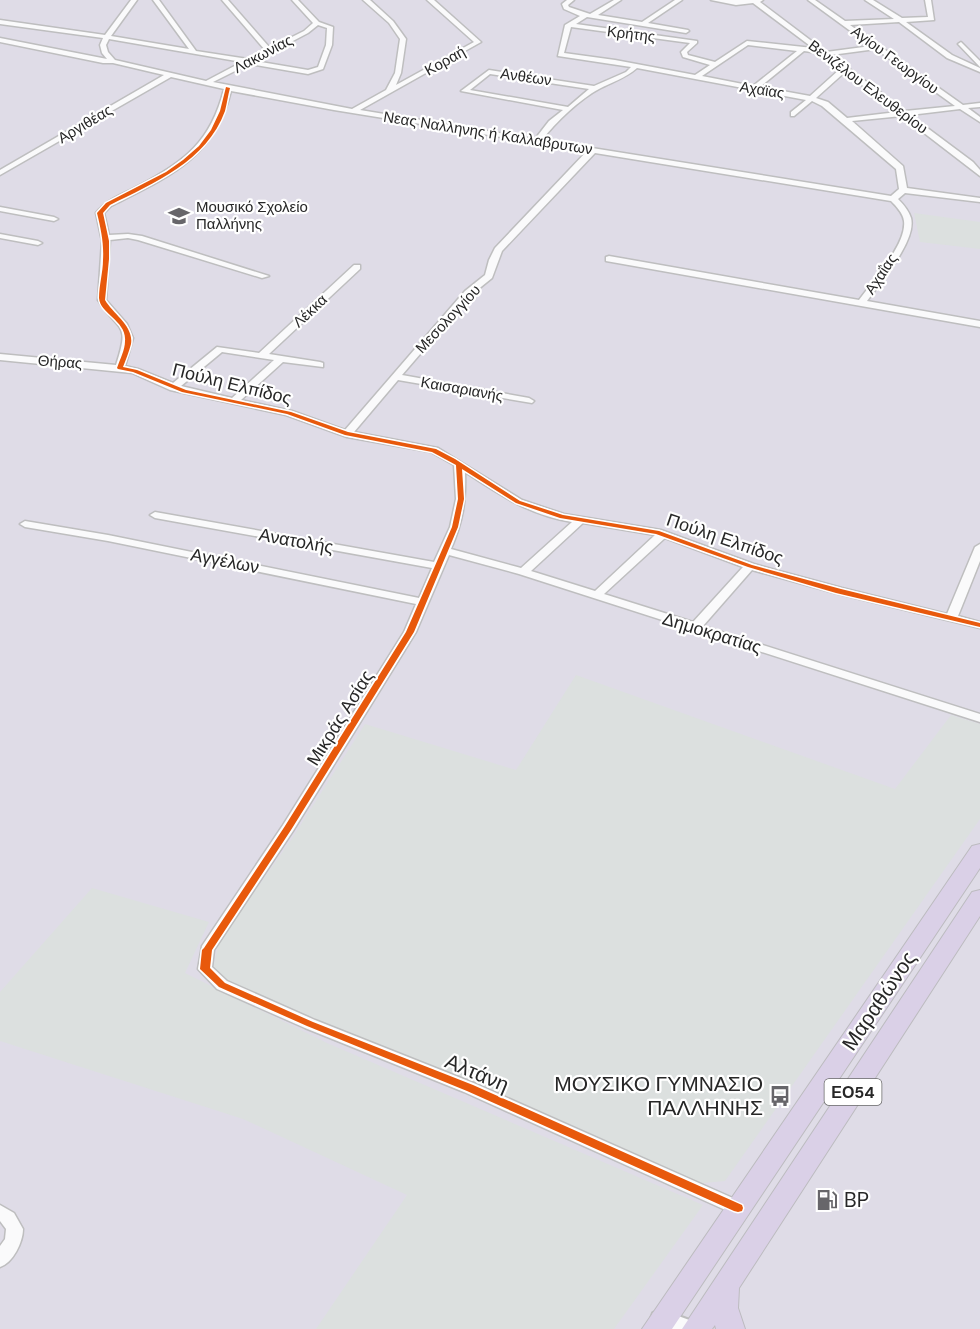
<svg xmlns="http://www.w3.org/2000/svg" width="980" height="1329" viewBox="0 0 980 1329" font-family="'DM Sans',sans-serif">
<rect width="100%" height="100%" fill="#dfdce7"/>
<path fill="#dce0df" d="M914 213 980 222V249L920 242Z
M576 675 895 789 951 715 980 724V819L725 1181 694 1184 226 980 213 968 219 942 291 840 365 724 516 770Z
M92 888 209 922 185 973 327 1043 703 1205 614 1329H316L407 1195 243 1119 0 1041V992Z"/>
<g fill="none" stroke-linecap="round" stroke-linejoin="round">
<defs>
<path id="street" d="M131 0H137L111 36 189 49 153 0H159L196 51 248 59 265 50 222 0H228L270 48 304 31 313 23 292 0H298L319 22 333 27 332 45 323 69 308 74 249 64 213 82 352 109 386 90 395 73 400 39 389 23 363 0H370L393 21 406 39 401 73 396 85 474 42 427 0H434L481 42 360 110 535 139 549 121 563 110 461 91 489 70 594 86 626 72 631 67 558 56 565 25 580 16 564 9 562 4 567 0H574L568 5 569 7 590 14 614 0H621L598 15 642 22 675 0H682L648 23 688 30 689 31 686 33 587 17 576 24 697 41V43L687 52 688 55 715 62 747 41 813 48 753 3 736 5 711 0H763L760 2 826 52 871 46 808 0H815L845 21 894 19 865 0H873L902 18 928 17 925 0H931L934 20 906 22 952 55 980 68V72L947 58 899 22 850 25 963 105 980 103V107L968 108 980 117V122L960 109 910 115 973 162 980 170V176L902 116 852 121 903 166 907 188 980 198V202L905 193 898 199C903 204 909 211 911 218 917 241 879 284 867 301L980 321V327L606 261V257L609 256 859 300C872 282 907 244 904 221 903 213 896 206 891 201L595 153 502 251 492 278 471 295 402 375 529 398 534 401 532 403 398 380 354 432 438 448 522 500 564 514 661 530 754 564 842 588 947 614 975 547 980 544V561L958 616 980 622V628L835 593 752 570 703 626 980 714V722L519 574 449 555 416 632 293 831 214 950 212 967 227 981 315 1020 476 1084 744 1203 746 1208 744 1213 738 1215 732 1213 464 1092 305 1028 217 989 198 969 202 946 283 825 404 632 416 604 108 541 25 527 20 524 25 521 108 535 419 598 432 568 155 518 150 515 155 512 434 562 450 527 456 499 454 465 431 452 347 437 286 415 170 390 132 373 0 360V354L116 365C131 320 118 333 98 300L102 241 96 213C107 199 123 194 138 186 185 162 211 141 224 89L171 77 0 175V170L164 75 113 63H103L0 42V38L107 59 102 53 100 45 103 38 0 24V20L105 35ZM318 25 327 28 326 45 318 67 308 70 255 61 308 33ZM571 27 690 43 681 52 683 57 710 65 695 75 615 60 564 53ZM109 39 242 62 206 81 115 60 108 52 106 45ZM748 45 797 51 753 86 702 76ZM876 49 955 106 905 111 831 55ZM804 51 819 53 840 69 810 96 760 87ZM637 68 806 100 791 112V116H794L812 101 822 106 896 169 899 189 891 196 542 140C556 122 580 99 599 89 612 82 626 78 637 68ZM845 72 897 112 847 118 828 102 816 98ZM490 74 589 89 568 107 470 90ZM231 91 334 110 587 151 495 248 489 260 485 275 465 291 345 430 292 411 241 400 283 362 323 367V363L320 362 269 354 360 269V265H354L259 353 217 347 173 383 138 369 125 366 133 338 127 324 106 300 110 240 128 238 138 240 262 278 269 276 142 236 128 234 109 235 104 213 111 206C168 177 215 158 231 91ZM222 352 274 360 232 398 181 386ZM465 472C500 495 529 515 572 522L521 568 451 549C463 521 466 502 465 472ZM583 523 655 535 595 591 531 571ZM665 538 743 567 693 622 604 594Z
M961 42 980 61V67L959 45 958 44Z
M0 207 54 217 58 219 54 221 0 211Z
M0 234 38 241 42 243 38 245 0 238Z
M0 1205 14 1213 23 1229C23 1242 13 1263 0 1267V1246L5 1239 6 1229 0 1221Z"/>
<path id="secondary" d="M662 1310 692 1321 695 1329H653L650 1321 653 1313Z"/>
<path id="primary" d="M980 844V868L672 1329H642L972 846Z
M980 890V916L739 1288 738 1308 745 1329H716L715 1325 712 1329H682L972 892Z"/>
</defs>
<use href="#street" stroke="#bebebf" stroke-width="3"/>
<use href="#secondary" stroke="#bebebf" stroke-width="4"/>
<use href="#primary" stroke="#bcbbbf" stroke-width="2"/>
<use href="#street" fill="#fafafb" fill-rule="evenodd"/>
<use href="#secondary" fill="#fafafb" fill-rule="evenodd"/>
<use href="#primary" fill="#dad0e7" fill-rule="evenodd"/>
<defs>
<path id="cycleway" d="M226 87 230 88C228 95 227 103 225 111 207 161 154 183 110 205L103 213 109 241V259L105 300C113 314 134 326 131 344 129 352 126 359 123 367L137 370 186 390 291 412 348 432 436 449 455 459 520 501 563 515 659 531 752 565 841 589 980 623V627L836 593 748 567 656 534 560 518 516 503 462 469 464 499 458 527 414 632 291 830 212 950 210 968 225 983 313 1022 473 1085 742 1205 743 1208 742 1211 738 1212 734 1211 467 1091 307 1026 219 987 200 969 202 950 204 948 285 826 406 632 452 527 458 499 456 465 432 452 345 435 287 414 182 392 133 372 118 369 117 368C120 359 125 350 125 341 127 321 100 314 99 298 99 285 103 272 103 260 104 244 101 229 97 213L106 203 166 172 183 160 199 146 211 130 220 111Z"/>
</defs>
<use href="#cycleway" stroke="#fff" stroke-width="3"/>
<use href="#cycleway" fill="#e8590c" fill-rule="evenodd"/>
</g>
<defs>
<symbol id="school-bare" viewBox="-9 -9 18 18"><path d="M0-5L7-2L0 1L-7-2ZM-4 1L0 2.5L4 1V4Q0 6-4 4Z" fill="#67666a" stroke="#fff" stroke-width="2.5" paint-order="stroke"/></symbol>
<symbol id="bus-bare" viewBox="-9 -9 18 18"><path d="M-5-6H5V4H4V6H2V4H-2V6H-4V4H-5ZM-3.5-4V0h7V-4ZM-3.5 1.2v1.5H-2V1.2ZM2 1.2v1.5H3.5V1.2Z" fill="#67666a" stroke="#fff" stroke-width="2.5" paint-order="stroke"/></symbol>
<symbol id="fuel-bare" viewBox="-9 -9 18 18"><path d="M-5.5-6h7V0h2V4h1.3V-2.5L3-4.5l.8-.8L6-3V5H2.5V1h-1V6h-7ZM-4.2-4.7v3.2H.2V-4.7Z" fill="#67666a" stroke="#fff" stroke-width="2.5" paint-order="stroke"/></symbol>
</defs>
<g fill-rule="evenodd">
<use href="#school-bare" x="164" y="201" width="30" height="30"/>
<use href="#bus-bare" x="765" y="1081" width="30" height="30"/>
<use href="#fuel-bare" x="812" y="1185" width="30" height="30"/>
</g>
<g text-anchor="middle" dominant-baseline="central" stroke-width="4.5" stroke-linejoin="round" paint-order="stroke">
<g font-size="15" fill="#272727" stroke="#fff">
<text transform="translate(631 34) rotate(7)">Κρήτης</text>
<text transform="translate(263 54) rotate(-28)">Λακωνίας</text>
<text transform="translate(895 60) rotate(36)">Αγίου Γεωργίου</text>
<text transform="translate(445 61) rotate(-29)">Κοραή</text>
<text transform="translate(526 77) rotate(8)">Ανθέων</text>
<text transform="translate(868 87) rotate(37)">Βενιζέλου Ελευθερίου</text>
<text transform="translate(762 90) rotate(9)">Αχαϊας</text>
<text transform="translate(85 124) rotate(-31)">Αργιθέας</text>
<text transform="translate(488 133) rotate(9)">Νεας Nαλληνης ή Καλλαβρυτων</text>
<text transform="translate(881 274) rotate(-56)">Αχαΐας</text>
<text transform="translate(310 311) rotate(-43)">Λέκκα</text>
<text transform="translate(448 319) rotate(-47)">Μεσολογγίου</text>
<text transform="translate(60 362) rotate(4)">Θήρας</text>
<text transform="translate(462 389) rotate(10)">Καισαριανής</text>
</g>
<g font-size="15" fill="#272727" stroke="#fff" text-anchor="start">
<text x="196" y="207">Μουσικό Σχολείο<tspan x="196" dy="17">Παλλήνης</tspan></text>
</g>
<rect fill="#fff" stroke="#686868" stroke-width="1.5" x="824.5" y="1079" width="57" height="26" rx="4.5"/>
<g font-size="16" font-weight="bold" fill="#272727">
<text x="853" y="1092">ΕΟ54</text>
</g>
<g font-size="18" fill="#272727" stroke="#fff">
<text transform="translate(232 384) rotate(14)">Πούλη Ελπίδος</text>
<text transform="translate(725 539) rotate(19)">Πούλη Ελπίδος</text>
<text transform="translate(296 541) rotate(10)">Ανατολής</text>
<text transform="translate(225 561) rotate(11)">Αγγέλων</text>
<text transform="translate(712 633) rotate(17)">Δημοκρατίας</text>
<text transform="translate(340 718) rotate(-58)">Μικράς Ασίας</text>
</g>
<g font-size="21" fill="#272727" stroke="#fff">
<text transform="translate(879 1001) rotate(-56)">Μαραθώνος</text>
<text transform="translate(477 1073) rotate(23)">Αλτάνη</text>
</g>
<g font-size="21" fill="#272727" stroke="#fff" text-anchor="end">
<text x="763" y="1084">ΜΟΥΣΙΚΟ ΓΥΜΝΑΣΙΟ<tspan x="763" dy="24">ΠΑΛΛΗΝΗΣ</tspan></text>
<text x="844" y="1200" text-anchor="start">BP</text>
</g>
</g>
</svg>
